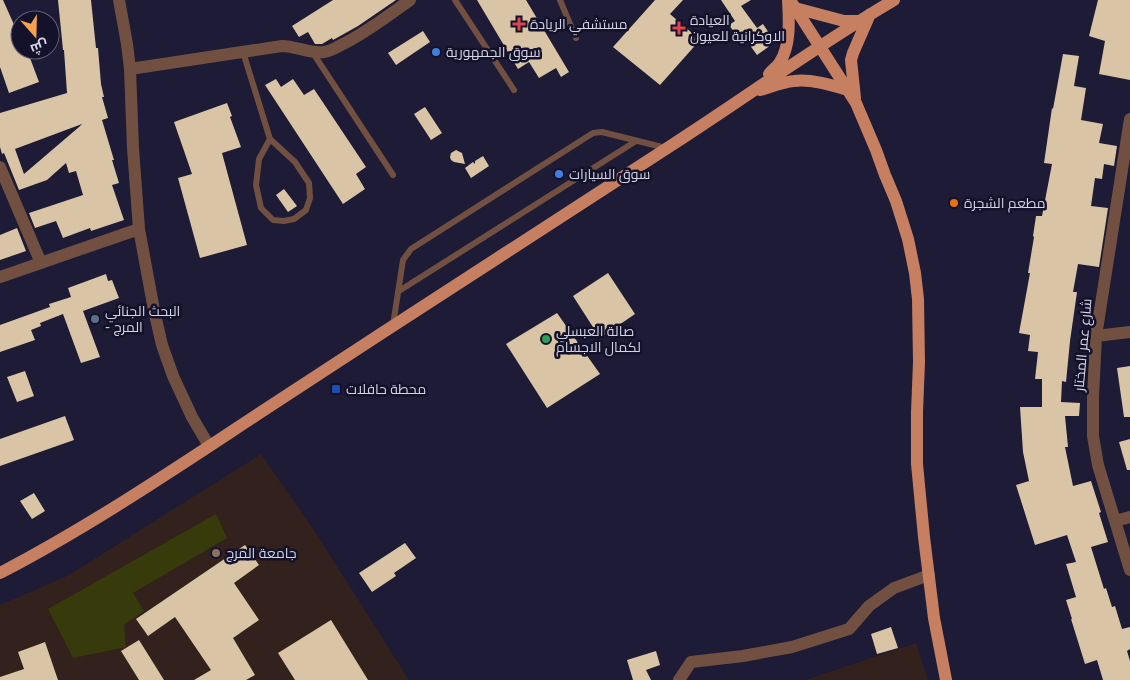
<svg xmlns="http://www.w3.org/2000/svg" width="1130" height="680" viewBox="0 0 1130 680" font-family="'Fira Sans Condensed',Cairo,sans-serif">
<rect width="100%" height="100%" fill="#1d1b35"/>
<path fill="#33211d" d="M261 454 314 530 409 680H0V605L69 575Z
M916 643 928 680H805Z"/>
<path fill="#373b0b" d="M216 514 227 538 133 593 144 611 124 625 126 647 73 658 48 609Z"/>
<path fill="#d9c5a5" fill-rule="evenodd" d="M0 0H3L20 38V50H27L39 82 9 93 0 67Z
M58 0H91L96 48H98L101 84 104 97H102L108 118 102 120 114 160H112L119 183 112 185 124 220 91 231 90 228 63 238 56 221 35 228 29 213 83 195 76 171 69 173 66 163 47 180 19 190 4 153 2 154 0 147V113L67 93 64 50H63ZM82 124 79 127 24 174 15 149Z
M333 0H396L358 26 333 40 332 38 322 44H315L308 32 299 37 292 26Z
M477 0H526L569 72 561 77 556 68 539 78 529 62 518 69Z
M655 0H683L670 14 700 40 660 85 613 47Z
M721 0H751L741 6 757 28 763 24 775 42 757 55 741 33 737 36 729 25 735 21Z
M1098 0H1130V80L1099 74 1105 41 1089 36Z
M423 31 430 42 396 65 388 53Z
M1063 54 1079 56 1074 86 1086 88 1081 120 1103 124 1099 143 1117 146 1114 166 1104 164 1102 179 1095 178 1091 206 1108 208 1099 267 1078 264 1073 292H1077L1070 341 1066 382 1062 381 1061 402 1080 403 1079 416H1065L1068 447H1065L1073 486 1091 481 1101 512 1099 513 1108 542 1091 547 1104 589 1106 588 1112 607 1115 606 1122 629 1130 627V649L1127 651 1130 661V680H1103L1097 660 1085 664 1071 619H1072L1066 600 1076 597 1066 564 1076 562 1067 535 1035 545 1016 485 1029 481 1023 452 1020 407H1042V379H1035L1038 352 1028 351 1030 335 1019 333 1030 273H1028L1034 237 1033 236 1036 216H1042L1052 164 1044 163 1052 108 1053 109Z
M276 79 281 87 293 79 304 95 314 89 366 167 356 174 365 189 343 204 265 85Z
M227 103 232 116 230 117 241 147 222 153 247 245 200 258 178 178 192 174 174 122Z
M425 107 442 133 431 140 414 114Z
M456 150 462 153 465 164 454 162 451 160 450 157 451 153Z
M483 156 489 166 471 178 465 168 473 162 475 164V161Z
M284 189 297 206 288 212 276 195Z
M17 228 26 251 0 260V235Z
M608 273 635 314 600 338 573 296Z
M106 274 108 281 112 280 119 298 83 311 100 357 81 363 63 314 40 323 41 326 31 330 35 340 0 352V325L50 307 49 304 71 297 68 288Z
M557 313 600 374 547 408 506 344Z
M1130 366V417H1124L1117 368Z
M25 371 34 396 17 402 7 377Z
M65 416 74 440 0 466V439Z
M1130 439V470H1127L1119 442Z
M34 493 45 511 32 519 20 501Z
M405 543 416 558 394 573 396 576 372 592 359 573Z
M245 545 259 565 234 583 259 620 233 638 255 675 246 680H194L211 670 175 617 148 636 136 619Z
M331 620 368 680H295L278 653Z
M891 627 898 648 877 654 871 634Z
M139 640 164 680H139L121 651Z
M45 642 58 680H0V677L24 669 18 652Z
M656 651 660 665 646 670 651 680H633L627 660Z"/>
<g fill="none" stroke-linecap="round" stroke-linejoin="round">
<path stroke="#725041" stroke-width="6" d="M455 0 514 90
M560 0 576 38
M243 52 270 139 295 162 309 183 310 198 306 210 294 219 284 221 273 220 261 208 256 185 259 159 270 139
M313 53 393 175
M399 291 636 141
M393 325 403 260 411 249 593 133 602 132 666 148"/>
<path stroke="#725041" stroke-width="12" d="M119 0 127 44 130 69 133 148 139 229 154 310 162 345 173 376 192 417 209 446
M130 69 282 46C296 46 310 54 324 52 332 51 338 46 345 43 368 31 389 15 410 0
M1130 119 1096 336 1093 397V436L1098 465 1130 570
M0 167 41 263
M0 277 139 229
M1096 336 1130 332
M1115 521 1130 517
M679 680 691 662 743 656 792 647 849 629 869 606 894 588 929 575"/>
<path stroke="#c67f61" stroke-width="12" d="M790 0 856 103 876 150 885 175 896 201 908 239 915 273 918 299 919 362 917 412V464L924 537 934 618 946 680
M795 8 844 21H860
M769 74C772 70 777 67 780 62 791 45 789 19 788 0
M760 90C771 87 782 82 794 81 812 79 831 85 848 90
M855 98 851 60 853 53 870 14
M0 573C98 522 189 459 281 399 412 313 544 228 675 143 749 95 819 44 894 0"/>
</g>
<g fill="#e0444e" stroke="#14122a" stroke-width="2">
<path d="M516.5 16.5h5v5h5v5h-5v5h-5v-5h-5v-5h5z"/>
<path d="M676.5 20.5h5v5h5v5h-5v5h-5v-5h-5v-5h5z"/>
</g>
<g fill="#3f7fe0" stroke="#14122a" stroke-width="2">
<circle cx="436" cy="52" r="5"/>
<circle cx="559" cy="174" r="5"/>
</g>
<circle fill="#e8710a" stroke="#14122a" stroke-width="2" cx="954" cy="203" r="5"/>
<circle fill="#5c6f8a" stroke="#14122a" stroke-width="2" cx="95" cy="319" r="5"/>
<circle fill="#2e9e5b" stroke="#14122a" stroke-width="2" cx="546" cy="339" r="5"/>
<rect fill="#1a4fb4" stroke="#14122a" stroke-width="2" x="331" y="384" width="10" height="10" rx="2.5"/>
<circle fill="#8d6e63" stroke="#14122a" stroke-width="2" cx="216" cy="553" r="5"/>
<g text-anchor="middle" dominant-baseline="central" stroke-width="5" stroke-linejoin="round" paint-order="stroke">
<g font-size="14" fill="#d3d4e5" stroke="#14122a" text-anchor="start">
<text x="690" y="20">العيادة<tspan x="690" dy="16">الاوكرانية للعيون</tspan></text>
<text x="530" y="24">مستشفي الريادة</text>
<text x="446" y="52">سوق الجمهورية</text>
<text x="569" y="174">سوق السيارات</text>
<text x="964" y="203">مطعم الشجرة</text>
<text x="105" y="311">البحث الجنائي<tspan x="105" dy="16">- المرج</tspan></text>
<text x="556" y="331">صالة العبسلي<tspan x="556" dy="16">لكمال الاجسام</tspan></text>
<text x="346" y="389">محطة حافلات</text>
<text x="226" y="553">جامعة المرج</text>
</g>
<g font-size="14" fill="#d3d4e5" stroke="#14122a">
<text transform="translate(1083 345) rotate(-85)">شارع عمر المختار</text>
</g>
</g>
<g transform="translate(35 35) rotate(160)"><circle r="24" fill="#14122a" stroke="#606075"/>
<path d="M0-4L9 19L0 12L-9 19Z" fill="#f8a14a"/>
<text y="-8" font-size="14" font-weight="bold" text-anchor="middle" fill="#d3d4e5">ش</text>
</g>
</svg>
